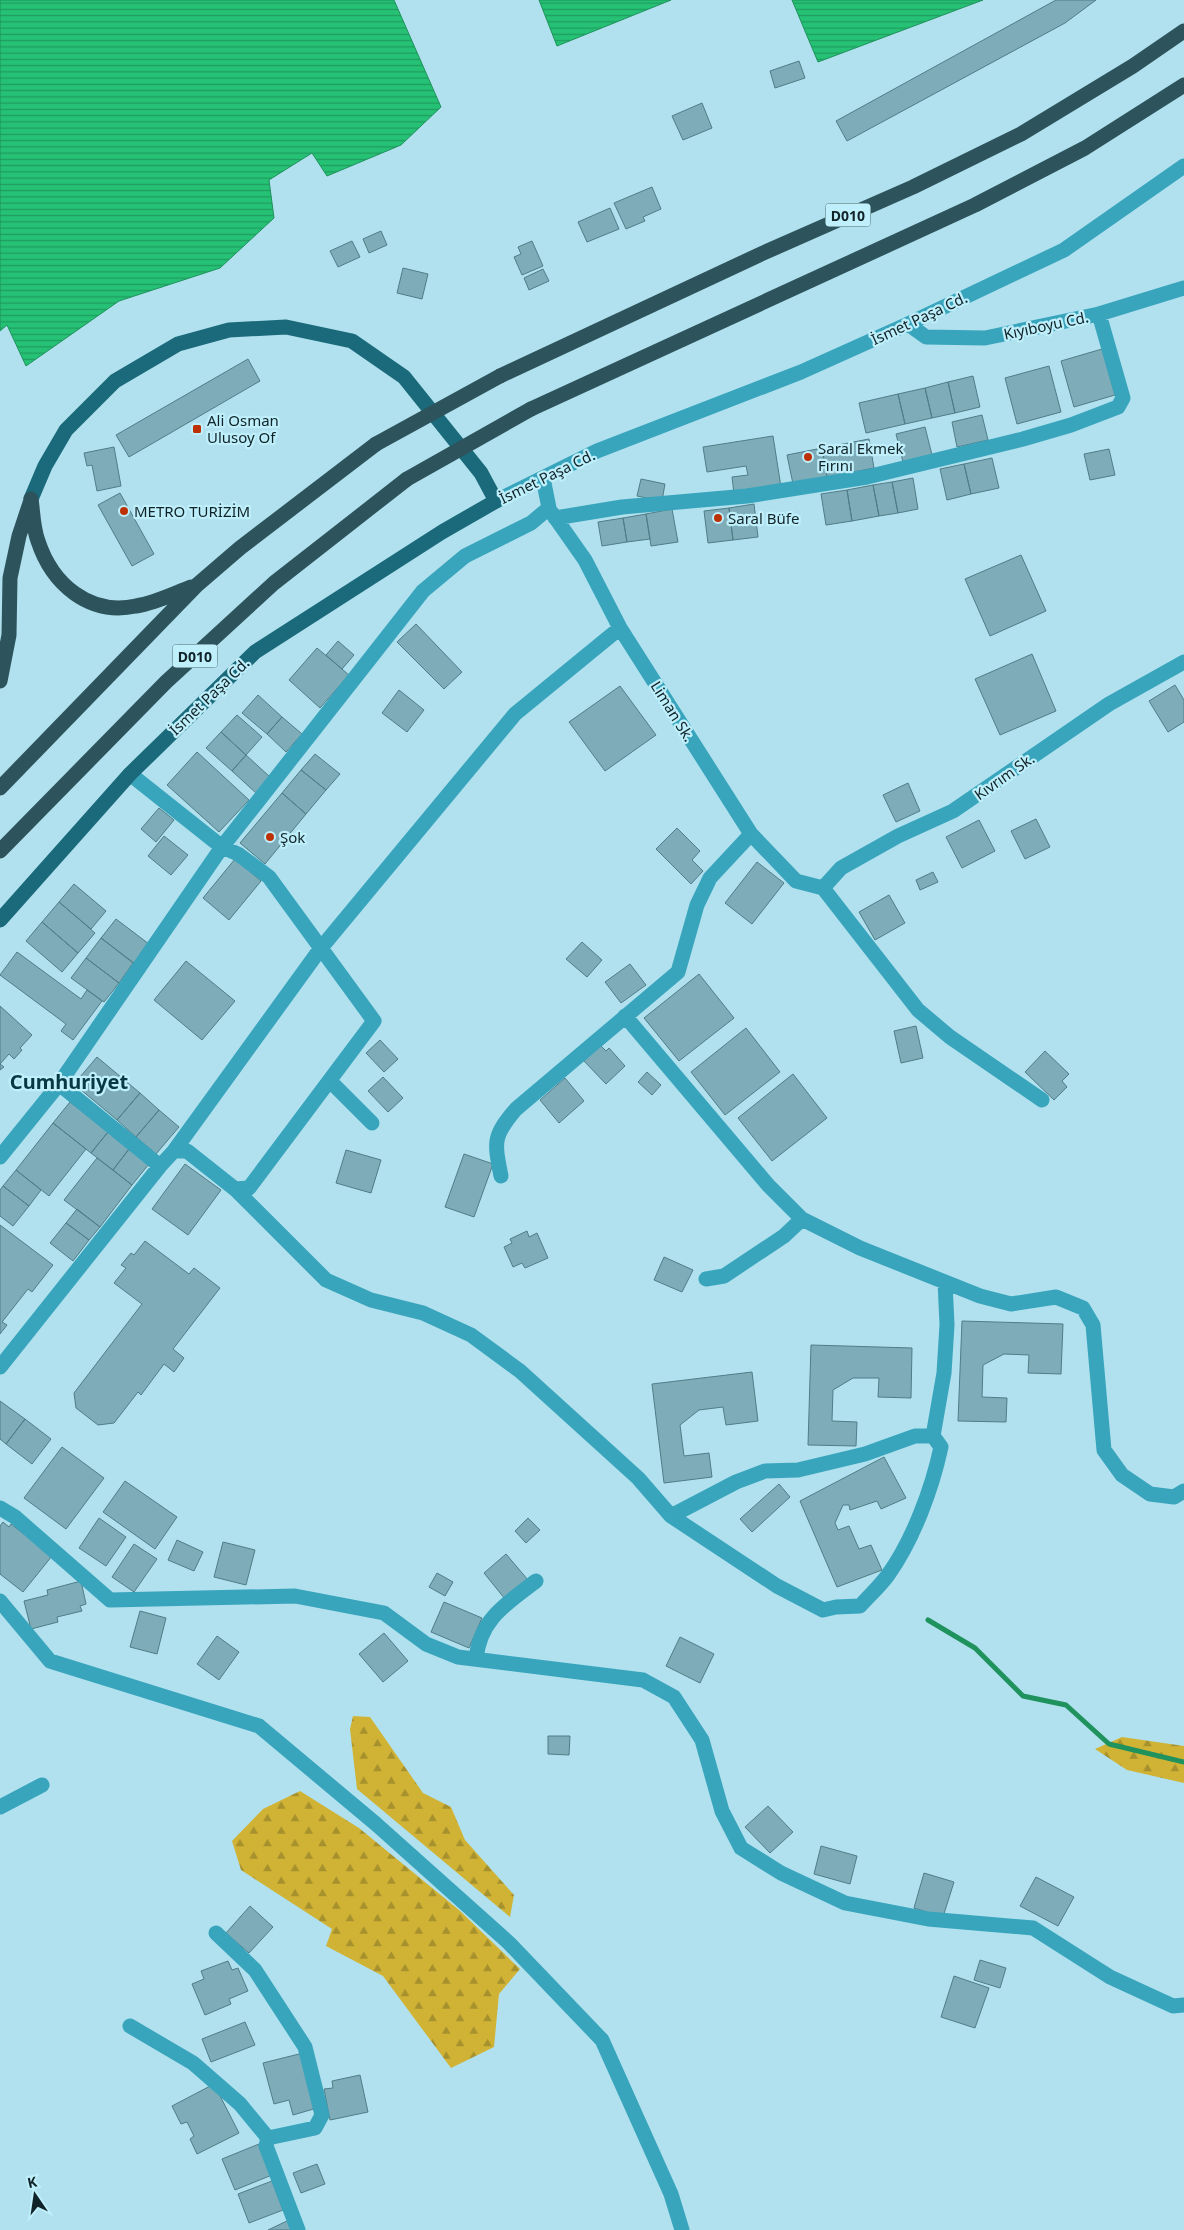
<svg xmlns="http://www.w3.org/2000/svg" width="1184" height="2230" viewBox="0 0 1184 2230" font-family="'Noto Sans',sans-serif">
<defs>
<pattern id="forest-firs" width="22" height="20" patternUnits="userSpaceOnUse" patternTransform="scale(1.25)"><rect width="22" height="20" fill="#d0b335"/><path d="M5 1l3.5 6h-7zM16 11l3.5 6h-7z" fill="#a7912d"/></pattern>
<pattern id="water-rules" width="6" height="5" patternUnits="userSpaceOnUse" patternTransform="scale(1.25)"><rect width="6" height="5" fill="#25c174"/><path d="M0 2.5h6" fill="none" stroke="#1f9c5f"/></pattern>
</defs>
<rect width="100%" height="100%" fill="#b1e1ee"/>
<path fill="url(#forest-firs)" d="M353 1716 370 1717 423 1793 451 1807 465 1840 514 1895 510 1917 357 1789 350 1729Z
M1122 1737 1184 1746V1783L1127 1770 1095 1749Z
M300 1791 359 1828 459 1910 520 1969 499 1994 494 2047 451 2068 383 1976 326 1946 332 1929 241 1870 232 1841 263 1809Z"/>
<path fill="url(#water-rules)" stroke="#1f925d" d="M0 0H394L441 107 401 145 327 176 312 153 269 180 274 218 220 268 119 301 26 366 7 325 0 331Z
M539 0H671L557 46Z
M792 0H983L818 62Z"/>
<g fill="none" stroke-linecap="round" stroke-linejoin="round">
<path stroke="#1f925d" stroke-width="5" d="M928 1620 975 1648 1023 1696 1066 1705 1109 1744 1184 1762"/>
</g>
<path fill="#7eadb9" stroke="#4f7d88" d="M1056 0H1096L1065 23 847 141 836 121Z
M799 61 805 78 775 88 770 71Z
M702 103 712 128 683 140 672 116Z
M652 187 661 209 643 217 645 221 626 229 614 203Z
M610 208 619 229 587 242 578 222Z
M381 231 387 245 369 253 363 239Z
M352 241 360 257 338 267 330 251Z
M532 241 543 266 522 275 514 257 521 254 518 247Z
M403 268 428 274 422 299 397 293Z
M543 269 549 281 529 290 524 278Z
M1102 349 1115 395 1074 407 1061 361Z
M248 359 260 381 129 457 116 435Z
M1049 366 1061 412 1017 424 1005 378Z
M973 376 980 407 955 413 948 382Z
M948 382 955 413 932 418 925 388Z
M925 388 932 418 905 424 898 394Z
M898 394 905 424 866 433 859 403Z
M982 415 988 440 957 447 952 422Z
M925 427 932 455 903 462 896 434Z
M773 436 781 487 734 494 732 477 748 475 746 466 707 472 703 447Z
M869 439 874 468 827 477 822 448Z
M114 447 121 486 97 491 92 465 87 466 84 453Z
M822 448 827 477 793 484 787 455Z
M1109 449 1115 475 1090 480 1084 454Z
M992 458 999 488 971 494 964 464Z
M964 464 971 494 947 500 940 469Z
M913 478 918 509 898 513 892 482Z
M641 479 665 484 662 501 637 496Z
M892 482 898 513 879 516 873 485Z
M873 485 879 516 852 521 847 490Z
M847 490 852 521 826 525 821 494Z
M120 493 154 554 132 566 98 505Z
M754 504 758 537 733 540 729 508Z
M729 508 733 540 708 543 704 511Z
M672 509 678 542 651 546 646 514Z
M646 514 650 539 627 542 623 518Z
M623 518 627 542 602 546 598 522Z
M1021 555 1046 611 990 636 965 579Z
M416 624 462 672 444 689 397 642Z
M338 641 354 655 342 669 326 655Z
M317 648 349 675 320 708 289 680Z
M1032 654 1056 711 1000 735 975 679Z
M1175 685 1184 700V722L1168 732 1149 701Z
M620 686 656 735 605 771 569 722Z
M399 690 424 710 407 732 382 713Z
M258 695 282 717 267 734 242 713Z
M237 715 262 737 246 755 221 732Z
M282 717 302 734 286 752 267 734Z
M221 732 246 755 232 771 206 748Z
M197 752 249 800 219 832 167 785Z
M315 754 340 774 326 790 301 770Z
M246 755 270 777 256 793 232 771Z
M301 770 326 790 306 814 282 793Z
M908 783 920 811 896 822 883 795Z
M282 793 306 814 265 864 240 843Z
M159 808 174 820 156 842 141 829Z
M1036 819 1050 847 1025 859 1011 831Z
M979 820 995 851 962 868 946 837Z
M677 828 700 851 692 860 703 871 691 884 656 849Z
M164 836 188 855 171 875 148 856Z
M235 859 261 881 229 920 203 898Z
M757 862 784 883 752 924 725 903Z
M933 872 938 882 920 890 916 880Z
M74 884 106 911 91 929 59 902Z
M889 895 905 923 875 940 859 912Z
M59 902 95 933 78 953 42 922Z
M116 919 149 944 134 963 101 938Z
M42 922 78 953 62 972 26 941Z
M101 938 133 963 119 983 86 958Z
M582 942 602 960 587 977 566 959Z
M17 952 81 999 87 990 102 1001 73 1040 61 1031 66 1024 0 975Z
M86 958 119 983 104 1002 71 978Z
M186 961 235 1001 202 1040 154 1000Z
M630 964 646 985 621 1003 605 982Z
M699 974 734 1018 679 1061 644 1018Z
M0 1006 32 1035 20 1048 22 1050 14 1059 9 1054 0 1064 4 1067 0 1070Z
M916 1026 923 1058 901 1063 894 1031Z
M746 1028 780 1072 725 1115 691 1072Z
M380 1040 398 1059 384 1072 366 1053Z
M600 1045 606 1051 609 1048 625 1066 606 1084 583 1060Z
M1045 1051 1069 1074 1062 1081 1067 1087 1054 1100 1025 1072Z
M97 1057 140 1093 117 1120 74 1084Z
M647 1072 661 1085 652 1095 638 1082Z
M793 1074 827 1118 772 1161 738 1118Z
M383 1077 403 1098 388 1112 368 1091Z
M565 1078 584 1101 559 1123 540 1100Z
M140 1093 159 1110 136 1137 117 1120Z
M70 1102 108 1132 91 1153 53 1123Z
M159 1110 179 1127 156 1154 136 1137Z
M53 1123 86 1149 49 1196 16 1170Z
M108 1132 129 1149 113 1170 91 1153Z
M129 1149 149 1164 132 1185 113 1170Z
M346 1150 381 1160 371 1193 336 1183Z
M464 1154 493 1164 474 1217 445 1207Z
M97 1158 132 1185 100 1227 64 1200Z
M185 1164 221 1190 188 1235 152 1209Z
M16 1170 41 1190 29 1206 3 1186Z
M3 1186 29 1206 13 1226 0 1216V1190Z
M77 1209 100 1227 89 1240 66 1223Z
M66 1223 89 1240 73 1261 50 1243Z
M0 1225 53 1265 32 1292 28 1289 2 1322 7 1325 0 1334Z
M527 1231 529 1237 537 1233 548 1258 525 1268 522 1263 513 1267 504 1247 512 1243 510 1239Z
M145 1241 189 1274 194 1268 220 1288 173 1349 184 1358 174 1372 164 1364 141 1395 138 1392 114 1423 98 1425 76 1408 74 1393 142 1304 114 1283 126 1268 121 1265 131 1253 134 1255Z
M664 1257 693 1270 682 1292 654 1280Z
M962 1321 1063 1324 1061 1374 1028 1373 1029 1355 1004 1354 983 1365 982 1397 1007 1398 1006 1422 958 1421Z
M811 1345 912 1348 911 1398 878 1397 879 1378H853L833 1390 832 1421 857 1422 856 1446 808 1445Z
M752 1372 758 1421 726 1425 723 1407 699 1410 680 1425 684 1456 709 1453 712 1477 664 1483 652 1384Z
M0 1401 25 1419 6 1444 0 1439Z
M25 1419 51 1439 32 1464 6 1444Z
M62 1447 104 1478 66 1529 24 1498Z
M884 1457 906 1498 881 1509 877 1501 850 1510 849 1505H843L835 1523 838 1530 849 1526 859 1549 871 1545 882 1570 837 1587 800 1501Z
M125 1481 177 1517 155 1549 103 1512Z
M779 1484 790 1497 752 1532 740 1519Z
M99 1518 126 1537 106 1566 79 1548Z
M528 1518 540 1530 526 1543 515 1531Z
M3 1522 9 1527 11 1524 52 1556 23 1592 0 1574V1526Z
M177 1540 203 1552 194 1571 168 1560Z
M223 1542 255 1550 246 1585 214 1577Z
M134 1544 157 1559 134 1592 112 1577Z
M506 1554 528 1580 505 1599 484 1573Z
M437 1573 453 1582 445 1596 429 1587Z
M81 1581 86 1604 80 1606 82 1611 57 1617 58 1622 31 1629 24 1601 48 1595 47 1590Z
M444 1602 482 1618 469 1648 431 1632Z
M140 1611 166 1618 157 1654 130 1647Z
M384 1633 408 1661 383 1682 359 1654Z
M217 1636 239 1652 219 1680 197 1664Z
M680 1637 714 1654 700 1683 666 1666Z
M548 1736H570L569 1755 548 1754Z
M768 1806 793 1832 770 1853 745 1827Z
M821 1846 857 1856 850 1884 814 1874Z
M924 1873 954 1882 943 1917 914 1908Z
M1036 1877 1074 1897 1058 1926 1020 1906Z
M250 1906 273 1927 249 1953 226 1933Z
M980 1960 1006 1968 1000 1988 974 1980Z
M228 1961 232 1970 238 1968 248 1991 229 1999 231 2004 205 2015 192 1984 204 1979 201 1971Z
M954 1976 989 1988 975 2028 941 2017Z
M245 2022 255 2045 211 2062 202 2039Z
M303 2053 317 2108 293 2115 289 2100 274 2104 263 2063Z
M360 2075 368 2112 330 2120 324 2089 333 2088 332 2081Z
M214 2084 239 2133 197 2154 190 2139 194 2136 187 2122 181 2124 172 2106Z
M259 2144 272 2175 235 2190 222 2159Z
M317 2164 325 2184 301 2193 293 2173Z
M272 2181 283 2210 249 2223 238 2194Z
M289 2220 294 2230H268Z"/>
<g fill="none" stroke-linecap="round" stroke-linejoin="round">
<path stroke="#38a5bd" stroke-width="15" d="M908 324 926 337 985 338 1099 314 1184 288
M496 501 597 451 801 372 908 324 1064 250 1184 166
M552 513 585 560 620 628 751 834 796 881 823 888
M555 518 622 507 747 496 867 477 1023 439 1071 425 1118 407 1123 398 1099 314
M130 774 222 847 238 854 269 877 374 1021 249 1188 235 1189 187 1151H174
M823 888 841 868 898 836 953 811 1109 704 1184 662
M823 888 918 1010 950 1037 1042 1100
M625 1016 768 1185 802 1219 860 1248 980 1296 1011 1304 1056 1297 1083 1308 1093 1325 1104 1450 1122 1475 1150 1494 1174 1497 1184 1491
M330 1081 372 1123
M59 1084 160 1166
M0 1157 59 1084 222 847 423 591 465 556 531 523 549 508 543 478
M501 1176C494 1141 493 1136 516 1109L678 972 697 905 710 878 751 834
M235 1189 326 1280 371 1300 423 1313 471 1335 520 1371 638 1478 671 1516 777 1586 823 1610 836 1607 860 1606C869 1596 880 1586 888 1575 913 1540 932 1489 941 1447L933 1436H915L865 1454 798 1470 765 1471 736 1482 671 1516
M706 1279 724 1276 784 1236 802 1219
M0 1367 160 1166 174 1151 321 948 515 714 620 628
M933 1436 944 1373 947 1325 945 1282
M0 1508 15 1517 110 1600 295 1596 384 1613 426 1644 458 1657 643 1680 674 1697 702 1740 722 1811 741 1848 781 1873 845 1903 928 1919 1033 1928 1110 1977 1173 2006 1184 2005
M0 1601 50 1661 259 1726 376 1824 509 1943 602 2040 671 2194 682 2230
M476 1659C480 1619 506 1604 536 1581
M0 1807 42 1785
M216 1933 255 1970 305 2047 322 2115 315 2128 268 2138 266 2146 298 2230
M130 2026 193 2063 240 2104 268 2138"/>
<path stroke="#1b6a7b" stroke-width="15" d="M0 920 130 774 255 652 442 532 496 501 481 473 404 377 352 341 286 327 229 330 178 344 115 381 66 430 45 466 31 499"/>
<path stroke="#2d535c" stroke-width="15" d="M500 376 761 254 913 187 1021 134 1133 66 1184 31
M531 409 975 205 1085 148 1184 85
M31 499C33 512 33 528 38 541 52 584 89 616 136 606 155 603 173 594 191 587
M0 681 9 635 10 578 19 536 30 503
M0 788 197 585 240 548 376 444
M0 851 166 682 274 583 407 479"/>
<path stroke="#2d535c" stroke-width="15" d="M376 444 500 376
M407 479 531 409"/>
</g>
<g fill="#bc3206" stroke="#beeffb" stroke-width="2">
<rect x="192" y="424" width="10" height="10" rx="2.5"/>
<circle cx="808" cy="457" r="5"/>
<circle cx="124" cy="511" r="5"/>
<circle cx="718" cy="518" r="5"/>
<circle cx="270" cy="837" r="5"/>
</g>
<g text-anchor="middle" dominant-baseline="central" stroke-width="4.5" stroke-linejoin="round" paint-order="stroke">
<g fill="#beeffb" stroke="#446067" stroke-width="1">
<rect x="825.5" y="203.5" width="45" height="23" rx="4"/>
<rect x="172.5" y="644.5" width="45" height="23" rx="4"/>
</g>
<g font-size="14" font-weight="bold" fill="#102328">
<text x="848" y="215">D010</text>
<text x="195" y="656">D010</text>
</g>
<g font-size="15" fill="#102328" stroke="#beeffb">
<text transform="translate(919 318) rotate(-25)">İsmet Paşa Cd.</text>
<text transform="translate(1046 325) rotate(-12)">Kıyıboyu Cd.</text>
<text transform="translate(547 476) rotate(-26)">İsmet Paşa Cd.</text>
<text transform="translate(209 696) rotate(-44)">İsmet Paşa Cd.</text>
<text transform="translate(673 711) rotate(58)">Liman Sk.</text>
<text transform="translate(1004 776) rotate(-35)">Kıvrım Sk.</text>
</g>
<g font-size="15" fill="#102328" stroke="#beeffb" text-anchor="start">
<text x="207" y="420">Ali Osman<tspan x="207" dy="17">Ulusoy Of</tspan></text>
<text x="818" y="448">Saral Ekmek<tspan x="818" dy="17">Fırını</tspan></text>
<text x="134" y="511">METRO TURİZİM</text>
<text x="728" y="518">Saral Büfe</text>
<text x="280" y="837">Şok</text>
</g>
<g font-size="20" font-weight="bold" fill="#063943" stroke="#beeffb">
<text x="69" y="1081">Cumhuriyet</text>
</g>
</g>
<g transform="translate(35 2195) rotate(347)" stroke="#beeffb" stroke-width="4" paint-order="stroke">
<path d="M0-4L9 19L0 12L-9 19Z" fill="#102328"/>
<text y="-8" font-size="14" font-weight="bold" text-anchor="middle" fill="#102328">K</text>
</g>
</svg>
